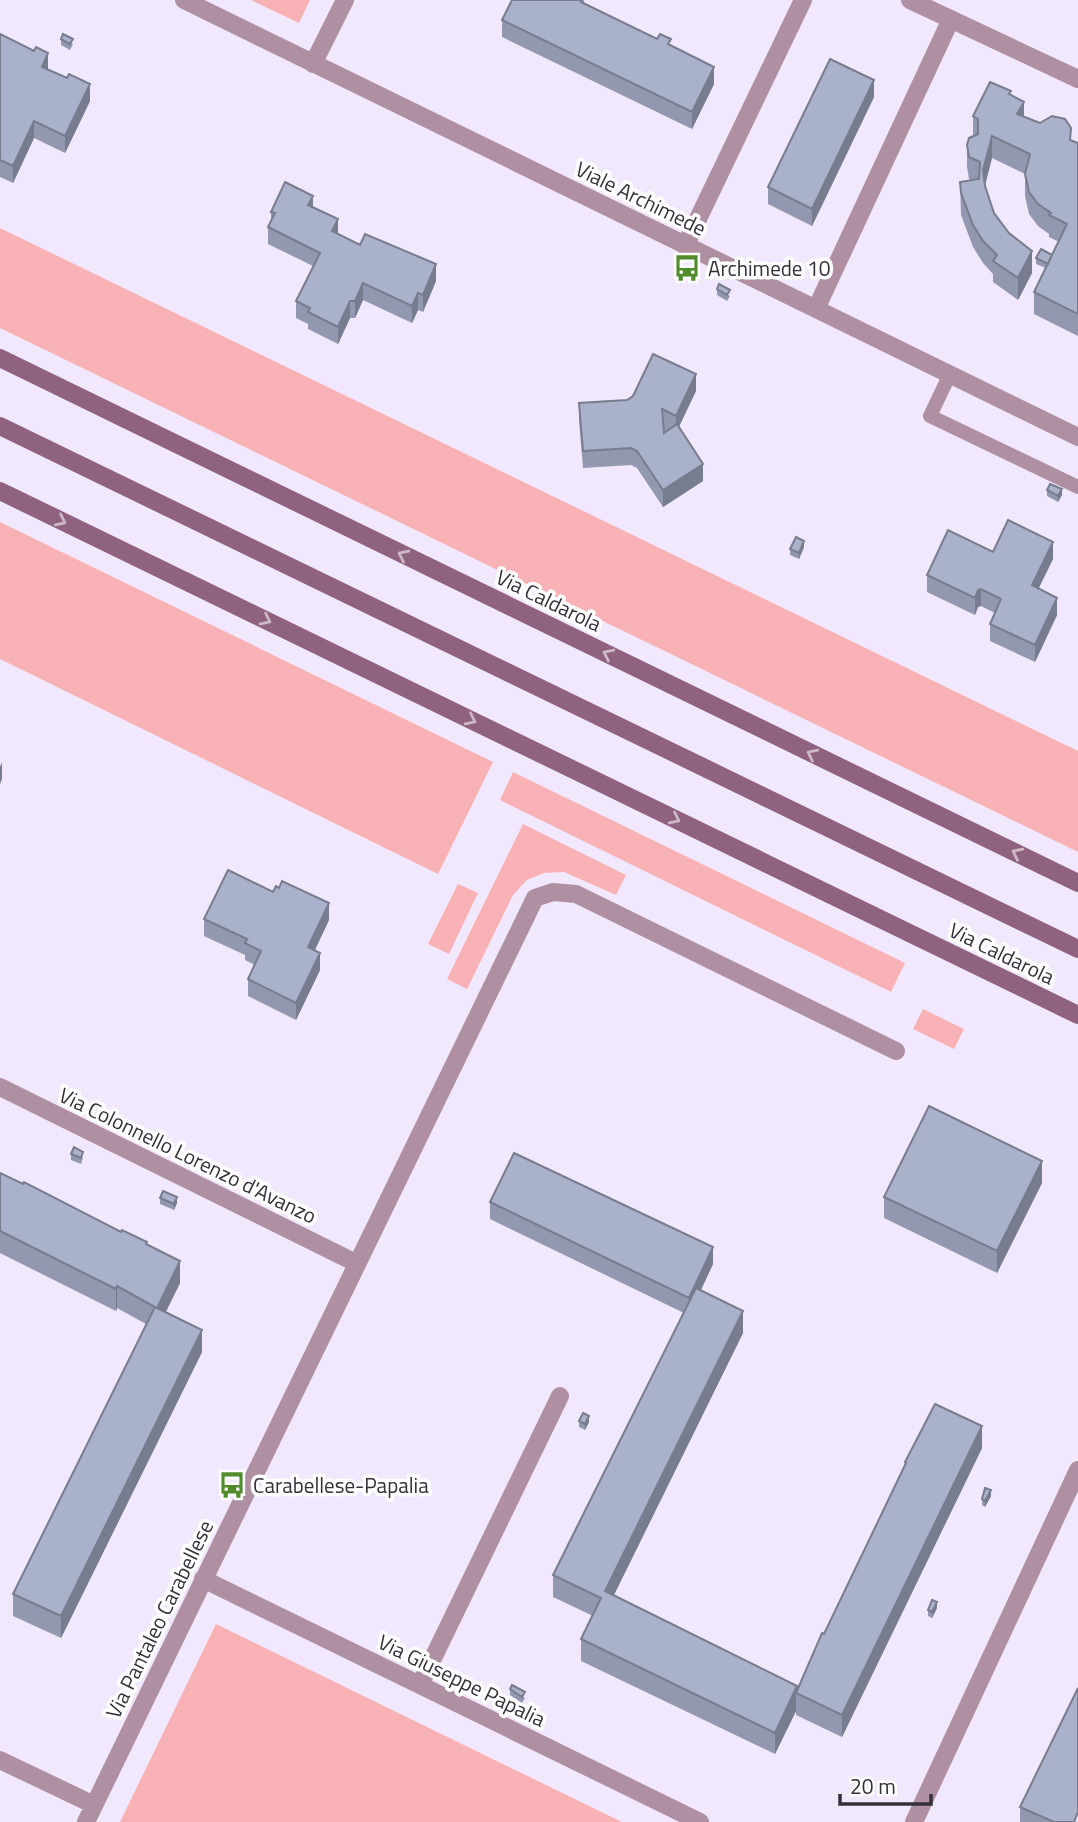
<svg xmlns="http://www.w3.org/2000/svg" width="1078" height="1822" viewBox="0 0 1078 1822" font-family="'Titillium Web',sans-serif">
<rect width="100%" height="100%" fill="#f2e8fd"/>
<path fill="#f8b2b6" d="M251 0H310L299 23Z
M0 228 1078 751V852L0 328Z
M0 522 493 762 438 874 0 659Z
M513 772 905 963 891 992 500 800Z
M523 824 626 875 616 895 564 872 544 873 527 880 513 895 467 989 447 979Z
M458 884 478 893 449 954 428 944Z
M923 1009 964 1029 954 1049 913 1029Z
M216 1624 622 1822H120Z"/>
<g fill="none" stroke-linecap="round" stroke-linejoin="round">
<path stroke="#af8fa2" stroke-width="14" d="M950 374 930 416 1078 487"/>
<path stroke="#af8fa2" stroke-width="18" d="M184 0 1078 437
M910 0 1078 79
M313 64 345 0
M685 246 803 0
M816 309 951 19
M0 1087 356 1263
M203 1579 700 1822
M420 1685 560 1396
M0 1760 94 1805
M86 1822 535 898 553 892 576 894 896 1051
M914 1822 1078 1470"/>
<path stroke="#8f627f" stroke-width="18" d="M0 358 1078 883
M0 426 1078 949
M0 491 1078 1015"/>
</g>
<path fill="#9298af" d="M584 0V3L671 46 714 84 692 129 502 37V20Z
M0 34 90 101 65 153 34 138 13 183 0 177Z
M61 39 73 44 70 50 61 45Z
M1011 95 1024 116 1078 143V336L1034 314V292L1046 268 1036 264V258L1052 255 1059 242 1049 237V234L1038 226 1029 214 1025 196V174L992 158 985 186 994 213 1032 273 1018 300 993 282V274L983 263 973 247 961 215 960 182 972 180 969 179 967 167V145L973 136V116Z
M874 97 812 226 768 204V187Z
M313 207 338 234 436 281 423 312 418 310 412 323 363 300 355 318H350L338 344 308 329V324L296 318V301L313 266 268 244V227L271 222V212Z
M717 289 730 296 727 301 717 295Z
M696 391 679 426 703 481 663 507 637 468 631 465 583 468 579 420V403L627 400Z
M1047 490 1062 495 1058 502 1047 496Z
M804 547 799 559 790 555V549Z
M993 552 1053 559 1038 589 1057 615 1035 662 990 641V624L995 613 981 606 978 607 975 615 927 592V575Z
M204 919 329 920 315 950 320 970 296 1020 248 996V979L255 965 245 960V955L204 936Z
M71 1154 83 1158 81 1164 71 1160Z
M0 1173 147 1244 180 1283 166 1312 202 1352 61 1638 13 1616V1594L146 1324 117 1308 116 1311 0 1253Z
M1042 1183 997 1273 884 1218V1197Z
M160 1198 177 1203 174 1210 160 1204Z
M490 1202 713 1264 701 1290 743 1333 614 1595 797 1690 905 1466V1462L982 1448 842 1737 796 1715V1711L775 1754 581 1661V1639L593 1616 553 1597V1575L684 1313 490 1219Z
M579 1421 589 1422 585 1430 579 1427Z
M991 1496 985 1507 982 1505V1499Z
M937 1608 932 1618 928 1616V1610Z
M510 1689 525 1698 522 1703 510 1695Z
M1020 1807 1078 1822H1020Z"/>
<path fill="#777c8e" d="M48 53V70L42 67Z
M714 67V84L692 129V112Z
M874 80V97L812 226V209Z
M90 84V101L65 153V136Z
M1024 102V124L1017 114Z
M34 121V138L13 183V166Z
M992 136V158L983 192V170Z
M313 196V213L308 205Z
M338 219V236L332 231Z
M1032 251V273L1018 300V278Z
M436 264V281L423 312V295Z
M363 283V300L355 318V301Z
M418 293V310L412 323V306Z
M350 301V318L338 344V327Z
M696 374V391L676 433V416Z
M703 464V481L663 507V490Z
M1062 489V495L1058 502V496Z
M804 541V547L799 559V553Z
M1053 542V559L1032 602V585Z
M981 589V606L978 607 975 615V598L978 590Z
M1057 598V615L1035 662V645Z
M2 762V779L0 784V767Z
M329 903V920L308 964V947Z
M320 953V970L296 1020V1003Z
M1042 1161V1183L997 1273V1251Z
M177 1197V1203L174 1210V1204Z
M713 1247V1264L689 1315V1298Z
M180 1261V1283L157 1329V1308Z
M117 1286V1308L116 1311V1289Z
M743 1311V1333L605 1613V1591Z
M202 1330V1352L61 1638V1616Z
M589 1416V1422L585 1430V1424Z
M982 1426V1448L842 1737V1715Z
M991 1490V1496L985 1507V1501Z
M937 1602V1608L932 1618V1612Z
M797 1686V1693H796V1711L775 1754V1733Z"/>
<path fill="#aab1cb" stroke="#777c8e" stroke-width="2" d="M512 0H582L581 2 657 39 660 34 671 39 668 44 714 67 692 112 502 20Z
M0 34 34 51 36 47 48 53 42 67 67 78 69 74 90 84 65 136 34 121 13 166 0 160Z
M63 34 73 39 70 44 61 39Z
M830 59 874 80 812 209 768 187Z
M990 82 1011 91 1009 94 1024 102 1017 114 1040 123 1052 116 1065 119 1071 128 1070 140 1078 143V314L1034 292 1067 224 1049 215 1051 213 1038 204 1029 192 1025 174 1030 154 992 136 983 170 985 186 994 213 1009 233 1032 251 1018 278 993 261 997 255 983 241 973 225 961 193 960 182 979 179 980 162 969 157 967 145 969 138 978 134V119L973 116Z
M285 182 313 196 308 205 338 219 332 231 360 245 365 234 436 264 423 295 418 293 412 306 363 283 355 301H350L338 327 308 312 310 308 296 301 320 253 268 227 275 213 271 212Z
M1041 249 1052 255 1048 264 1036 258Z
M719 284 730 290 727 295 717 289Z
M653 354 696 374 676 416 662 409 664 433 677 424 703 464 663 490 637 451 631 448 583 451 579 403 627 400 633 396Z
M1050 484 1062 489 1058 496 1047 490Z
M1008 520 1053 542 1032 585 1057 598 1035 645 990 624 1001 599 981 589 978 590 975 598 927 575 948 530 993 552Z
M796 537 804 541 799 553 790 549Z
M228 870 273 892 276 886 279 888 282 881 329 903 308 947 320 953 296 1003 248 979 261 951 245 943 247 939 204 919Z
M929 1106 1042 1161 997 1251 884 1197Z
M74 1147 83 1152 81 1158 71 1154Z
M514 1153 713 1247 689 1298 490 1202Z
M0 1173 23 1184 24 1182 121 1232 122 1230 147 1242 146 1244 180 1261 157 1308 202 1330 61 1616 13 1594 155 1307 117 1286 116 1289 0 1231Z
M163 1191 177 1197 174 1204 160 1198Z
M696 1288 743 1311 605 1591 797 1686 775 1733 581 1639 601 1598 553 1575Z
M935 1404 982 1426 842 1715 796 1693 822 1633 824 1634 906 1463 905 1462Z
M583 1413 589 1416 585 1424 579 1421Z
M985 1488 991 1490 985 1501 982 1499Z
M932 1600 937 1602 932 1612 928 1610Z
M512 1685 525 1692 522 1697 510 1689Z
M1078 1688V1812L1074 1822H1054L1020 1807Z"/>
<defs><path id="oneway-chevron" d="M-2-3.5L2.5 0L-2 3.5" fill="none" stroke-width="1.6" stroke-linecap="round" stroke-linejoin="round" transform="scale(1.75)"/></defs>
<g stroke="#cdb8c5">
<use href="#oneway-chevron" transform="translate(61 521) rotate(26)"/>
<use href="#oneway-chevron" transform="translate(403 555) rotate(-154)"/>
<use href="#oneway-chevron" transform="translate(266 620) rotate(26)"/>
<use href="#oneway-chevron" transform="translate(608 654) rotate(-154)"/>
<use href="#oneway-chevron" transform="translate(471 720) rotate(26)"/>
<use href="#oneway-chevron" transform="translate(812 754) rotate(-154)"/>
<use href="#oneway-chevron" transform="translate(675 819) rotate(26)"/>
<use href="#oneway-chevron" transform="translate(1017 853) rotate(-154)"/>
</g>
<defs>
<symbol id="bus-bare" viewBox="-9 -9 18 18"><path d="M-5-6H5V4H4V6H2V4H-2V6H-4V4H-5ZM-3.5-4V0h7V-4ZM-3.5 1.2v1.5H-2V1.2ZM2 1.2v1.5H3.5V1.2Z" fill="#508c2b" stroke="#fff" stroke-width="2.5" paint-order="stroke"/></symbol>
</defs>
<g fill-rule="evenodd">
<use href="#bus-bare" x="668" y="249" width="38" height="38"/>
<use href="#bus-bare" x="213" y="1466" width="38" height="38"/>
</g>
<g text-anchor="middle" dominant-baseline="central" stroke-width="7" stroke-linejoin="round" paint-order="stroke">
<g font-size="21" fill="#342f39" stroke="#fff">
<text transform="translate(641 198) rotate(26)">Viale Archimede</text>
<text transform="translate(549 600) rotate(26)">Via Caldarola</text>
<text transform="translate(1002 953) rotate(26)">Via Caldarola</text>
<text transform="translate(188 1155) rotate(26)">Via Colonnello Lorenzo d'Avanzo</text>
<text transform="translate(159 1619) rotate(-64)">Via Pantaleo Carabellese</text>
<text transform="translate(462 1680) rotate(26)">Via Giuseppe Papalia</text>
</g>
<g font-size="21" fill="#342f39" stroke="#fff" text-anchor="start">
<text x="708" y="268">Archimede 10</text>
<text x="253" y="1485">Carabellese-Papalia</text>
</g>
</g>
<path d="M840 1794v10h91v-10" fill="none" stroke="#342f39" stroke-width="3.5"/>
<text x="850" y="1794" font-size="21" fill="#342f39" stroke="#ffffff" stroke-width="5" paint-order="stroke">20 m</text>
</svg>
